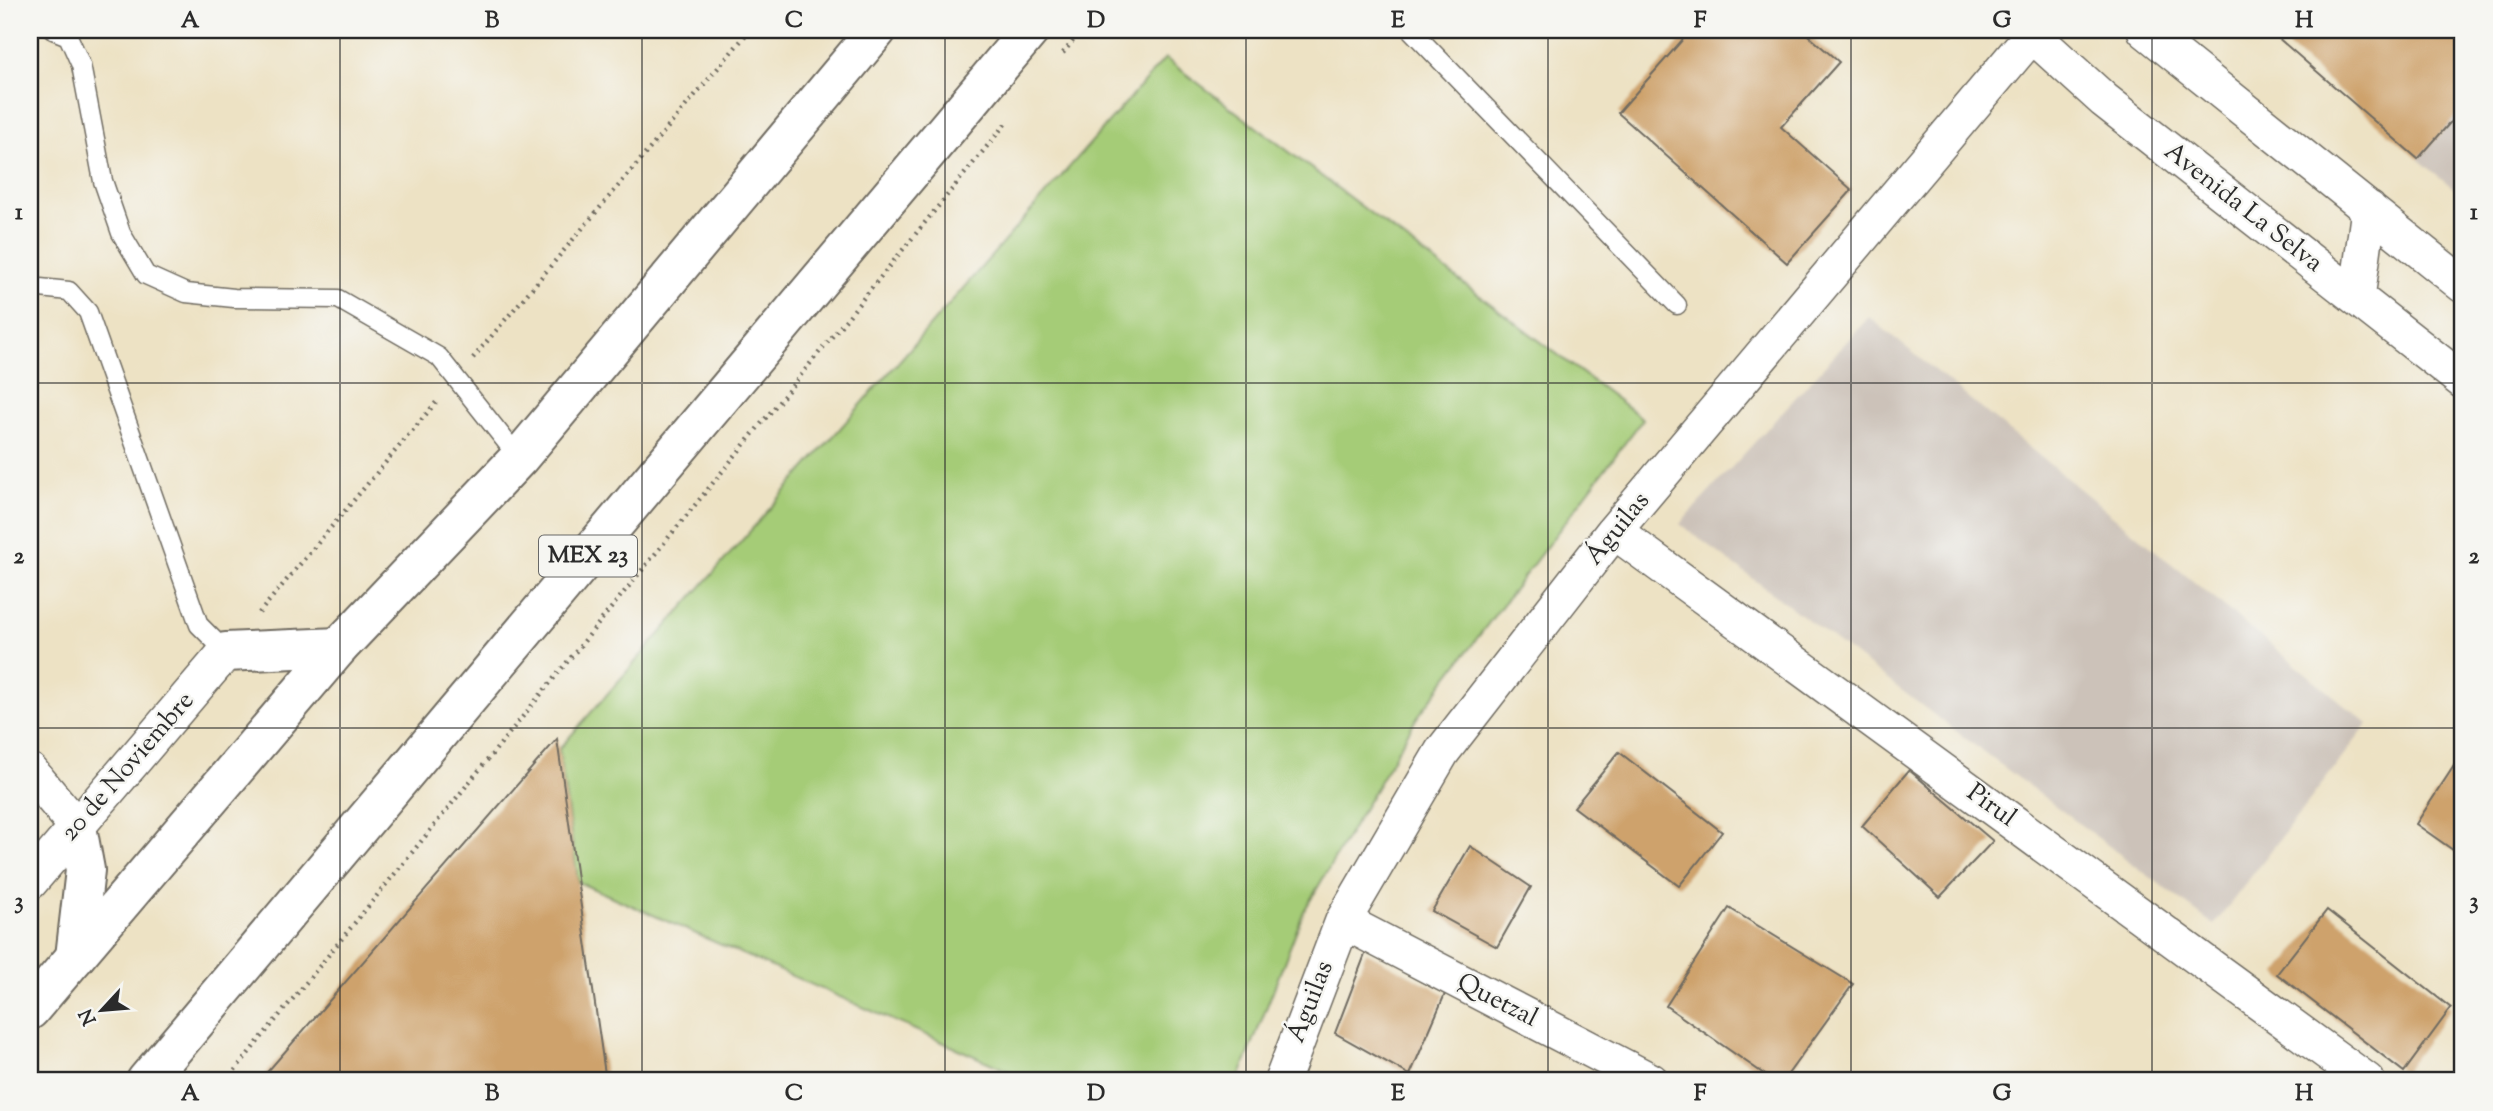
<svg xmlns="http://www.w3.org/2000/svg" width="2493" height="1111" viewBox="0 0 2493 1111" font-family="'Sorts Mill Goudy',serif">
<rect width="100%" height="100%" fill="#f6f6f2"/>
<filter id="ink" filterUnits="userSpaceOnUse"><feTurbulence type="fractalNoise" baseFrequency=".0143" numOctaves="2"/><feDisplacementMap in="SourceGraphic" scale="14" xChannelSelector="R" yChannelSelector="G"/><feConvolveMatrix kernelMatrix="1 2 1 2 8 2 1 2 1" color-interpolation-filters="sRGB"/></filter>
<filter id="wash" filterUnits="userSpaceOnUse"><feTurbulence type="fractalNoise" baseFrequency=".00686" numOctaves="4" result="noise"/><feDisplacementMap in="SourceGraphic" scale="28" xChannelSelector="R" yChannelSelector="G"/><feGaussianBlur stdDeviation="1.57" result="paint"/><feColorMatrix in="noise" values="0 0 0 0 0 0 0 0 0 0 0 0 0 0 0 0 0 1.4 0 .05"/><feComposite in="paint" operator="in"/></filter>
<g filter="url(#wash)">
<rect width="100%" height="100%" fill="#ede2c4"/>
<path fill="#ccc2b9" d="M2463 108V196L2418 159Z
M1869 317 2368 724 2214 925 1680 524Z"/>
<path fill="#a5cc77" stroke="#687c51" stroke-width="2" d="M1165 58 1643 419 1416 719 1304 911 1238 1081H1031L578 882 559 749Z"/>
<g id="blocks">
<path fill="#cea26c" d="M1691 30H1802L1839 62 1781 127 1852 190 1787 263 1618 113Z
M2269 30H2463V108L2418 159Z
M557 739 606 1081H272L262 1078Z
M1619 752 1722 832 1679 886 1574 807Z
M2463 752V857L2416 824Z
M1909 770 1993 841 1940 897 1862 826Z
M1470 846 1531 887 1497 947 1432 911Z
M1729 908 1853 984 1783 1081H1774L1666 1006Z
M2327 910 2451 1008 2404 1072 2277 974Z
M1366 952 1445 994 1410 1075 1335 1033Z"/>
</g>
</g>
<g filter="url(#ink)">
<use href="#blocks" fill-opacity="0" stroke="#6f6b61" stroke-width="2"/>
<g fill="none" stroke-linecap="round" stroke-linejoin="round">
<defs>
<path id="service" d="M53 30 68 36 81 65 103 181 121 233 146 275 186 293 234 298 338 299 439 357 519 458
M1411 30 1677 305
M30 291 40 288 69 291 88 312 199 625 226 652"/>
<path id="minor" d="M2027 30 2104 100 2463 381
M2145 30 2463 285
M2357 298 2369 209
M1614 531 2367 1081
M30 771 77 827
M30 882 226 652
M1343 921 1651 1081
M1282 1081 1343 921 1442 752 1614 531 2036 30"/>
<path id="primary" d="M226 652 339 647
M75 957 85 870 77 827"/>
<path id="trunk" d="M30 1010 339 647 519 458 877 30
M146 1081 1030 30"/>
</defs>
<use href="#service" stroke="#6f6b61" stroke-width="21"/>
<use href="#minor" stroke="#6f6b61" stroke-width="38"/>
<use href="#primary" stroke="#6f6b61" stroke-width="42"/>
<use href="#trunk" stroke="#6f6b61" stroke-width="42"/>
<path stroke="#6f6b61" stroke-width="4.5" stroke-dasharray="2 5" stroke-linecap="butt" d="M1063 53 1082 30
M473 358 750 30
M259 613 438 400
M226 1081 1006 123"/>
<use href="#service" stroke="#fff" stroke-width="18"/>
<use href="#minor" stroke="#fff" stroke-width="35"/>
<use href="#primary" stroke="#fff" stroke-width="38"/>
<use href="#trunk" stroke="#fff" stroke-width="38"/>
</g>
</g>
<path fill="none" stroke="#2b2b2b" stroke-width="2" stroke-opacity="0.55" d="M340 30V1081M642 30V1081M945 30V1081M1246 30V1081M1548 30V1081M1851 30V1081M2152 30V1081M30 383H2463M30 728H2463"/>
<g text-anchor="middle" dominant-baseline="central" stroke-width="5" stroke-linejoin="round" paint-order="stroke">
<rect fill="#f6f6f2" stroke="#686867" stroke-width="2" x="539" y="535.5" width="98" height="41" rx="5"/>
<g font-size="24" font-weight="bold" fill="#2b2b2b">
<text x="588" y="556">MEX 23</text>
</g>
<g font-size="26" fill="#2b2b2b" stroke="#f6f6f2">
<text transform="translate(2243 208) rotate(38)">Avenida La Selva</text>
<text transform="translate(1618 529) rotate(-51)">Águilas</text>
<text transform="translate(128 767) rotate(-49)">20 de Noviembre</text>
<text transform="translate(1991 806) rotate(36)">Pirul</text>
<text transform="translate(1497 1001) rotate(27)">Quetzal</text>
<text transform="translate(1311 1002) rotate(-69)">Águilas</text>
</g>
</g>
<rect width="2493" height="1111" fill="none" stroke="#f6f6f2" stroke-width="77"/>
<g transform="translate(102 1010) rotate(244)" stroke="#f6f6f2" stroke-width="5" paint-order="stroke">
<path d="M0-5L12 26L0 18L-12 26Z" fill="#2b2b2b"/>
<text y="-10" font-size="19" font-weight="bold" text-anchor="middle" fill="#2b2b2b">N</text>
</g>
<rect x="38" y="38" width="2416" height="1034" fill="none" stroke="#2b2b2b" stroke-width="2.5"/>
<g font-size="23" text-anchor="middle" font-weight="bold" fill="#2b2b2b">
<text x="190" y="27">A</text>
<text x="492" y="27">B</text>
<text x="794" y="27">C</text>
<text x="1096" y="27">D</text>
<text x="1398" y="27">E</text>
<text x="1700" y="27">F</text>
<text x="2002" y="27">G</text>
<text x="2304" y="27">H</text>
<text x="19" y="219">1</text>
<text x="2474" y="219">1</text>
<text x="19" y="563">2</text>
<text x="2474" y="563">2</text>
<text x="19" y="908">3</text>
<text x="2474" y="908">3</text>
<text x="190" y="1100">A</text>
<text x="492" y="1100">B</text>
<text x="794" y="1100">C</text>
<text x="1096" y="1100">D</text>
<text x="1398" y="1100">E</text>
<text x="1700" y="1100">F</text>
<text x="2002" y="1100">G</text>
<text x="2304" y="1100">H</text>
</g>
</svg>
